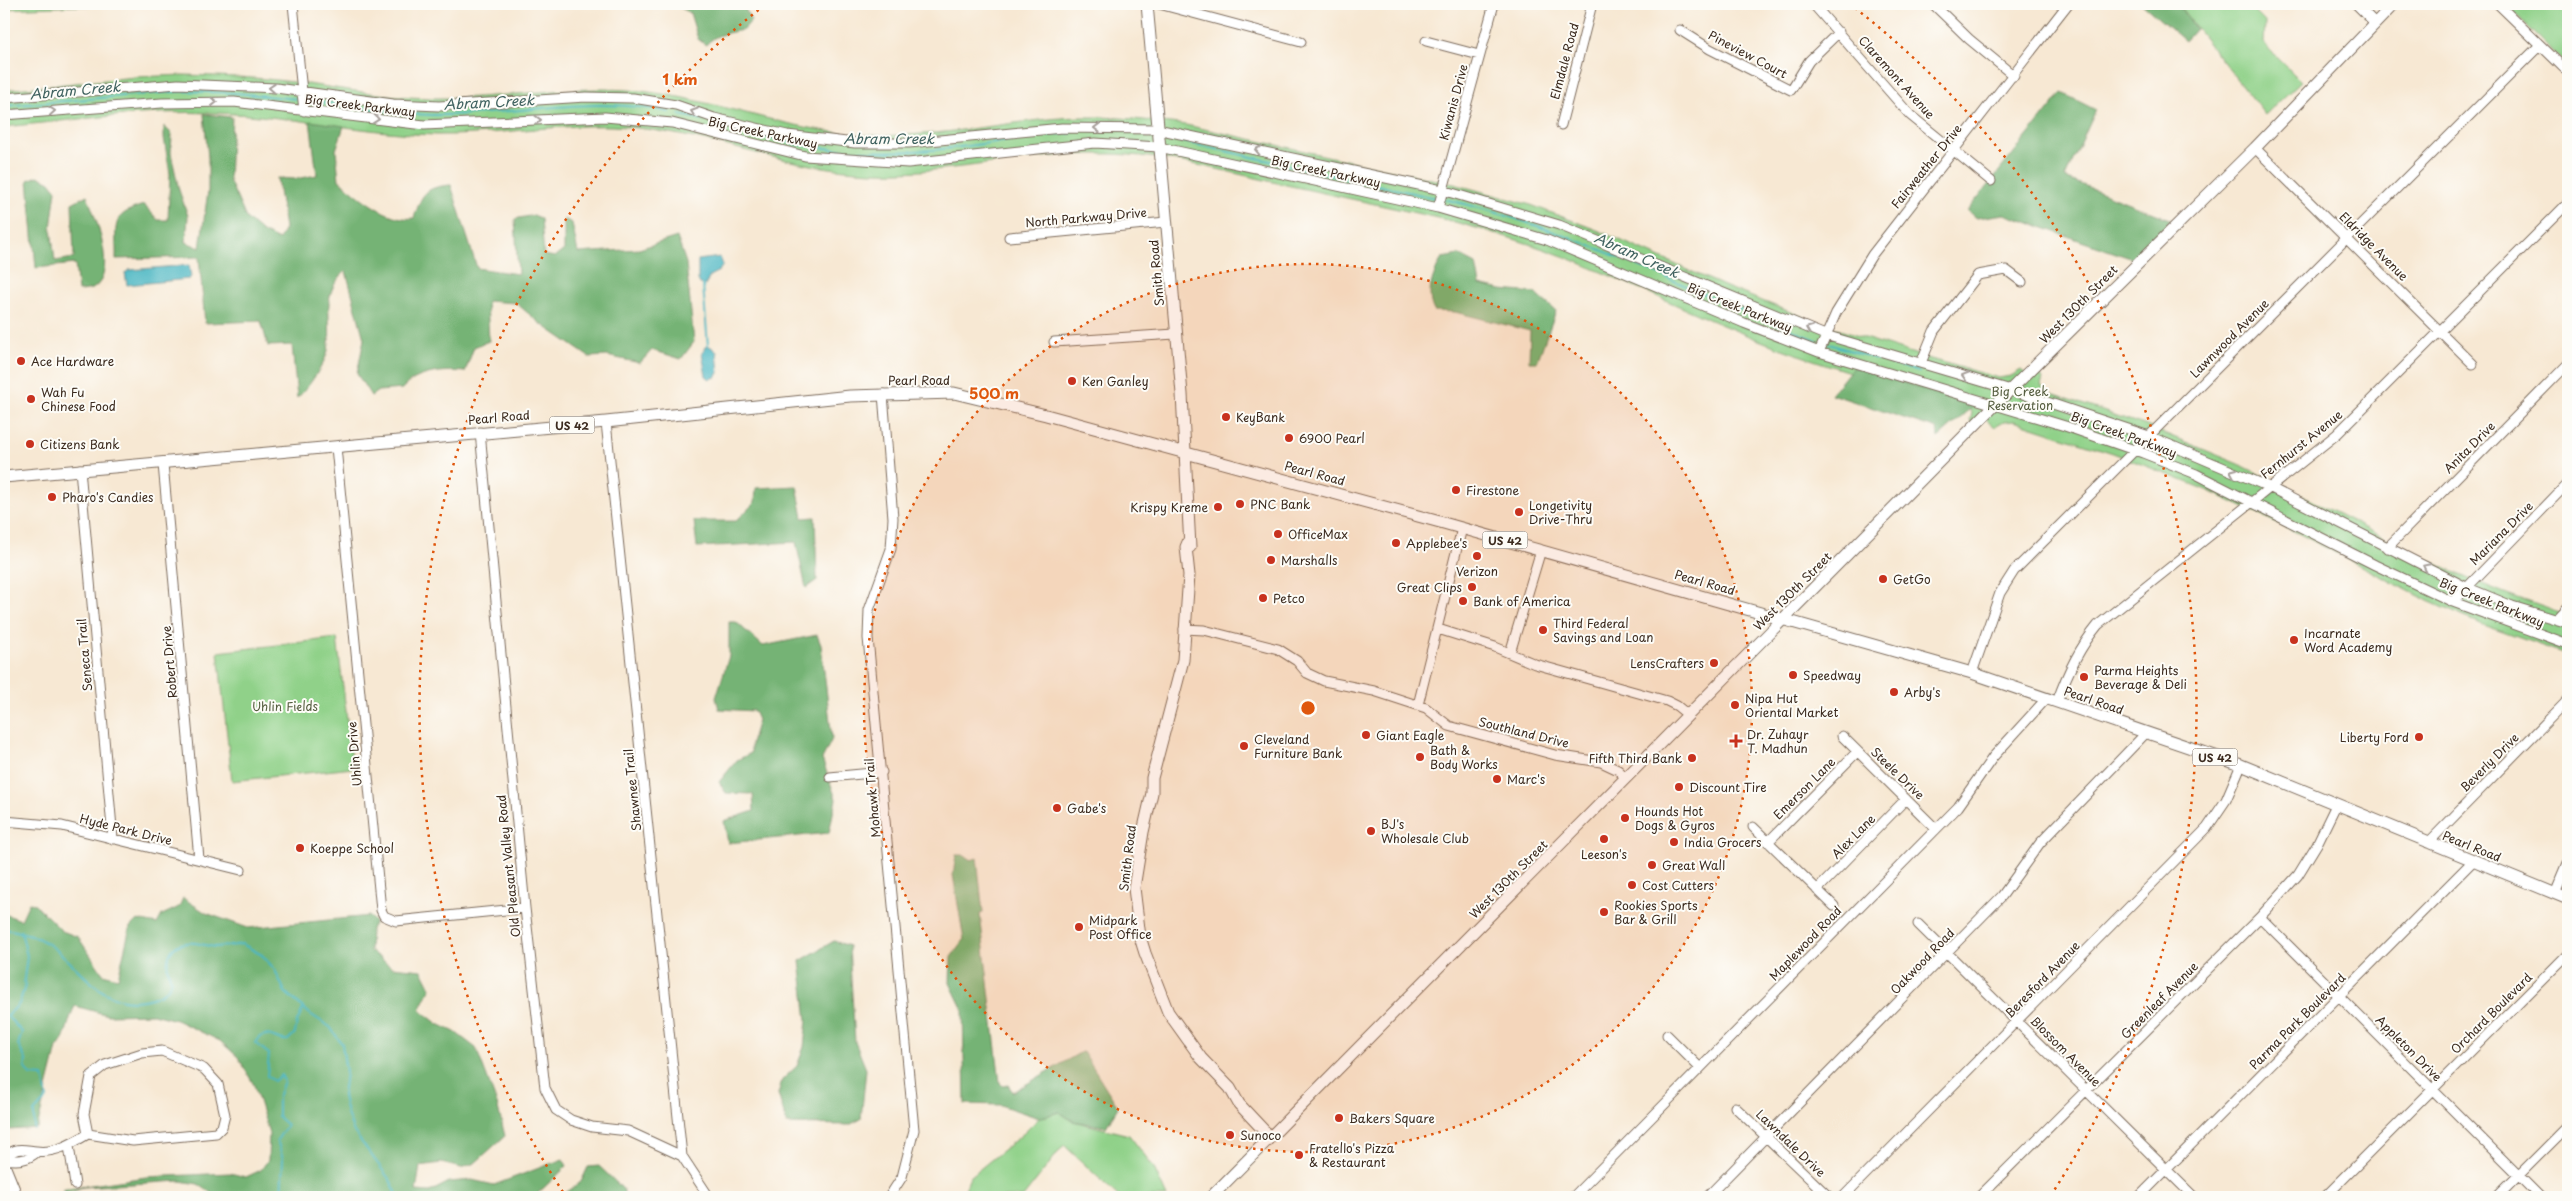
<svg xmlns="http://www.w3.org/2000/svg" width="2572" height="1201" viewBox="0 0 2572 1201" font-family="'Playpen Sans',sans-serif">
<rect width="100%" height="100%" fill="#fdfcf7"/>
<filter id="ink" filterUnits="userSpaceOnUse"><feTurbulence type="fractalNoise" baseFrequency=".02" numOctaves="2"/><feDisplacementMap in="SourceGraphic" scale="10" xChannelSelector="R" yChannelSelector="G"/><feConvolveMatrix kernelMatrix="1 2 1 2 8 2 1 2 1" color-interpolation-filters="sRGB"/></filter>
<filter id="wash" filterUnits="userSpaceOnUse"><feTurbulence type="fractalNoise" baseFrequency=".0096" numOctaves="4" result="noise"/><feDisplacementMap in="SourceGraphic" scale="20" xChannelSelector="R" yChannelSelector="G"/><feGaussianBlur stdDeviation="1.12" result="paint"/><feColorMatrix in="noise" values="0 0 0 0 0 0 0 0 0 0 0 0 0 0 0 0 0 1.4 0 .05"/><feComposite in="paint" operator="in"/></filter>
<g filter="url(#wash)">
<rect width="100%" height="100%" fill="#f7e8d3"/>
<path fill="#90d189" stroke="#667e54" d="M4 4H130L4 9Z
M2183 4H2247L2265 22 2264 44 2301 81 2265 115 2180 7Z
M2505 4H2568V66Z
M184 75C218 76 252 77 285 81 334 87 382 97 431 98 497 100 563 85 629 90 710 96 786 132 868 135 929 138 989 125 1049 119 1096 114 1140 119 1186 125L1454 184 1531 205 1597 230 1729 288 1821 324 1927 358 1999 378 2011 376 2021 370 2027 375 2034 369 2043 379 2041 386 2046 392 2144 425 2239 464 2446 569 2507 594 2568 616V655L2480 624 2422 598 2298 533 2207 490 2113 453 2014 421 2004 422 1995 427 1985 418 1976 427 1970 421 1972 413 1968 407C1896 387 1825 366 1756 339 1693 314 1633 284 1570 259 1533 244 1494 233 1455 222 1396 208 1336 196 1277 183 1221 170 1165 155 1108 154 1024 152 941 178 856 171 780 165 713 137 638 128 571 120 504 136 437 135 363 134 290 115 215 113 145 110 74 120 4 127V90L135 77Z
M337 638 353 768 232 781 218 652Z
M1059 1112 1073 1121 1129 1135 1153 1166 1167 1197H1119L1064 1145 1023 1197H962L970 1177 1024 1133 1039 1118Z"/>
<path fill="#74b375" stroke="#586e4a" d="M674 4H743L751 21 743 30C729 33 716 33 706 45L698 39 690 13Z
M2142 4H2183L2180 8 2196 29 2185 41Z
M2062 93 2096 110 2065 178 2172 220 2133 259 2004 214 1977 218 1967 211Z
M204 114 232 117 229 180 246 218 262 232 279 240 285 228 277 178 295 179 317 175 310 121 344 126 336 150 339 180C359 196 387 222 414 218 422 194 424 187 451 185L477 268 518 274 515 219 534 215 541 219 544 255 555 257 564 250V219L572 223 578 253 639 249 677 237 686 263 694 342 681 359 652 350 640 363 607 356 589 357 541 324 516 303 487 301 489 341 474 347 465 372C444 370 416 372 402 389L378 391 371 396 357 374 364 339 346 271C318 295 334 319 328 350 326 362 307 390 297 398L292 345 268 346 261 321 205 323 199 257 116 259C117 227 108 215 144 205L158 220H168L170 174 164 138V126L172 134 171 153 179 190 188 216 186 242 200 248 208 191V158Z
M38 176 50 182 56 190 51 228 55 261 74 258 72 203 87 195C95 217 118 272 94 288 90 290 83 291 78 291L75 264 36 268 28 180Z
M1459 255 1476 264 1480 285 1501 290 1535 293 1556 311 1537 362H1529L1530 331 1455 312 1434 311C1425 293 1433 275 1442 258Z
M1853 367 1975 405 1938 438 1937 429 1831 394Z
M797 486 803 518 815 517 817 580 806 588 796 542 697 547 694 521H736L755 502 756 488Z
M729 622H736L763 646 817 635 821 645 832 739 822 759 836 799 829 833 728 843 724 821 754 811 753 794 726 793 719 782 737 760 751 753V744L758 720 754 711 719 709 716 698 729 656Z
M956 855H963L971 860 977 858 983 913 980 914 1000 1083 1003 1086 1008 1085 1013 1092 1083 1051 1118 1107 1106 1127 1073 1121 1059 1112 1039 1118 1000 1105 965 1104 963 1010 950 983 951 957 964 940 953 875Z
M183 898 206 913 248 928 369 916 375 922 371 929 370 951 392 967 422 970 431 988 420 1010 438 1024 455 1032 476 1048 497 1104 505 1136 475 1163 461 1168 441 1163 420 1166 416 1191 430 1192 449 1182 472 1180 494 1185 563 1159 567 1166 534 1197H217L198 1184 180 1181 83 1187 64 1193V1189L146 1177 230 1173 246 1177 261 1170 268 1160 269 1133 254 1085 238 1057 220 1041 176 1020 153 1014 108 1015 75 1006C67 1021 68 1036 57 1048L37 1128 8 1130 4 1104V914L21 920 29 903 35 904 62 931 78 937 103 974 118 978 130 927 137 920 157 924 162 915 179 907Z
M834 941 849 946 855 1042 866 1069 861 1119 849 1125 787 1124 778 1094 782 1080 797 1066 804 1047 807 1020 800 961Z
M599 1166 623 1189 625 1195 623 1197H560L581 1182 588 1167Z"/>
<path fill="#48b6c2" stroke="#427070" d="M720 257 723 265 719 271 711 275 705 285 700 284 698 280V260Z
M189 265 191 277 189 279 127 285 125 273 129 270Z
M710 346 717 352 719 373 716 377 710 379 706 376 702 353 706 347Z"/>
<g fill="none" stroke-linecap="round" stroke-linejoin="round">
<path stroke="#48b6c2" stroke-width="2" d="M309 101C355 105 400 116 446 115 520 114 596 95 669 112
M4 106 183 91 235 93 298 99
M680 115 706 120
M716 123C784 147 860 156 932 150 979 146 1025 136 1071 133
M1176 140 1435 198
M1444 199C1575 228 1692 294 1817 340
M703 285 708 346
M1829 344 1919 372
M4 929C21 931 35 935 50 945 84 969 104 1013 152 998 161 995 168 991 172 981 162 961 169 940 195 943 202 944 208 946 215 947 225 947 233 946 242 944L262 955 275 970 285 992 310 1014 330 1027 342 1044 346 1072 343 1096 347 1114 354 1132 390 1180 397 1194 396 1197
M21 931 27 956 24 979 25 986 19 1004 7 1016 22 1032 18 1045 26 1060 25 1068 30 1075 43 1076 47 1098 34 1112V1129
M281 1197 283 1159 277 1140 287 1125 278 1117V1097L284 1081 281 1075 274 1081 267 1076 269 1054 255 1043C264 1026 276 1042 288 1040L295 1033 297 1022 303 1009"/>
</g>
</g>
<g filter="url(#ink)">
<g fill="none" stroke-linecap="round" stroke-linejoin="round">
<defs>
<path id="minor" d="M293 4 304 111
M1159 4 1301 42
M1813 4 1910 115 1991 181
M1933 4 1969 39 2014 76
M2356 4 2375 23
M2498 4 2568 72
M1680 30 1710 49 1791 90 1809 61 1839 32
M1426 41 1479 55
M4 98 178 84 276 88 393 104 439 106 586 97 633 98 676 105 714 118 787 135 855 143H909L1062 128 1157 129 1442 190 1559 225 1825 335 2011 390 2149 436 2269 487 2466 587 2512 606 2568 623
M4 115 162 103 234 102 424 125 605 117 672 123 805 156 908 163 1095 143 1159 147 1438 208 1547 240 1744 323 1819 352 2065 426 2143 453 2196 474 2375 565 2453 602 2568 644
M1561 125 1592 4
M2255 148 2473 364
M1438 208 1494 4
M1009 237 1166 222
M1054 342 1175 334
M1819 352 1836 313 1872 255 2068 4
M1921 363 1934 331 1978 275 2006 270 2022 282
M883 394 893 518 891 549 869 610 868 638 914 1130 902 1177 889 1197
M606 422 682 1156
M480 432 525 908 545 1088 556 1110 571 1120 592 1127 628 1131 682 1156 709 1197
M336 447 381 910 384 916 396 921 525 908
M163 464 199 859
M80 469 113 839
M2387 548 2568 364
M2453 602 2568 483
M2557 619 2568 607
M1184 629 1204 630 1278 649 1297 661 1307 673 1324 681 1374 691 1426 708 1449 726 1555 755 1601 762 1618 770 1626 778
M1438 629 1495 647 1535 664 1667 701 1677 706 1688 715
M1510 653 1541 550
M1972 673 2000 593 2014 571 2540 45
M2057 702C2067 673 2079 648 2098 625L2337 434 2568 203
M1418 705 1462 528
M1842 736 1936 829
M830 777 882 772
M4 821 62 826 241 870
M1753 827 1834 906
M1768 842 1857 752
M2428 843 2568 700
M1817 890 1906 799
M2555 894 2568 863
M2260 917 2540 1197
M1918 924 2194 1197
M1667 1035 1700 1068
M1735 1107 1829 1197
M69 1146 75 1185
M4 1156C19 1147 20 1149 36 1151 54 1154 73 1143 88 1134L133 1141 216 1133 222 1127 225 1115 218 1084 204 1069 162 1051 142 1053 105 1065 91 1076 84 1114 88 1134
M4 1159C17 1161 27 1161 37 1152
M1573 1197 1958 807 1993 757 2046 699
M1707 1197 2002 896 2040 843 2146 733
M1843 1197 2207 828 2226 800 2241 765
M1979 1197 2260 917 2298 875 2317 844 2336 805
M2139 1197 2473 861
M2325 1197 2568 954
M2497 1197 2568 1126"/>
<path id="major" d="M1147 4 1182 394 1190 547
M4 477 606 422 850 396 954 393 1046 415 1440 522 1972 673 2241 765 2568 899
M1189 540 1186 547 1189 575 1183 660 1152 778V793L1143 832 1134 888 1140 937 1145 953 1168 1012 1201 1058 1230 1088 1239 1104 1270 1137
M4 1165 17 1197
M1211 1197 1995 405 2255 148 2394 4"/>
</defs>
<use href="#minor" stroke="#7d6c5d" stroke-width="11"/>
<use href="#major" stroke="#7d6c5d" stroke-width="13"/>
<use href="#minor" stroke="#fff" stroke-width="9"/>
<use href="#major" stroke="#fff" stroke-width="11"/>
</g>
<defs><path id="oneway-chevron" d="M-2-3.5L2.5 0L-2 3.5" fill="none" stroke-width="1.6" stroke-linecap="round" stroke-linejoin="round" transform="scale(1.25)"/></defs>
<g stroke="#a79f9a">
<use href="#oneway-chevron" transform="translate(272 88) rotate(-176)"/>
<use href="#oneway-chevron" transform="translate(214 102)"/>
<use href="#oneway-chevron" transform="translate(52 111) rotate(-5)"/>
<use href="#oneway-chevron" transform="translate(694 112) rotate(-161)"/>
<use href="#oneway-chevron" transform="translate(376 119) rotate(7)"/>
<use href="#oneway-chevron" transform="translate(538 120) rotate(-3)"/>
<use href="#oneway-chevron" transform="translate(1097 128) rotate(-180)"/>
<use href="#oneway-chevron" transform="translate(1258 150) rotate(-168)"/>
<use href="#oneway-chevron" transform="translate(1809 329) rotate(-158)"/>
<use href="#oneway-chevron" transform="translate(1965 376) rotate(-163)"/>
<use href="#oneway-chevron" transform="translate(2233 472) rotate(-157)"/>
<use href="#oneway-chevron" transform="translate(2426 567) rotate(-154)"/>
</g>
</g>
<circle cx="1308" cy="708" r="444" fill="#df570d" fill-opacity=".12"/>
<g fill="none" stroke="#df570d" stroke-width="2.5" stroke-dasharray="2.5 5">
<circle cx="1308" cy="708" r="444"/>
<path d="M563 1192A888 888 0 0 1 761 8M1855 8A888 888 0 0 1 2053 1192"/>
</g>
<g fill="#c8321e" stroke="#fdfcf7" stroke-width="2">
<circle cx="21" cy="361" r="5"/>
<circle cx="1072" cy="381" r="5"/>
<circle cx="31" cy="399" r="5"/>
<circle cx="1226" cy="417" r="5"/>
<circle cx="1289" cy="438" r="5"/>
<circle cx="30" cy="444" r="5"/>
<circle cx="1456" cy="490" r="5"/>
<circle cx="52" cy="497" r="5"/>
<circle cx="1240" cy="504" r="5"/>
<circle cx="1218" cy="507" r="5"/>
<circle cx="1519" cy="512" r="5"/>
<circle cx="1278" cy="534" r="5"/>
<circle cx="1396" cy="543" r="5"/>
<circle cx="1477" cy="556" r="5"/>
<circle cx="1271" cy="560" r="5"/>
<circle cx="1883" cy="579" r="5"/>
<circle cx="1472" cy="587" r="5"/>
<circle cx="1263" cy="598" r="5"/>
<circle cx="1463" cy="601" r="5"/>
<circle cx="1543" cy="630" r="5"/>
<circle cx="2294" cy="640" r="5"/>
<circle cx="1714" cy="663" r="5"/>
<circle cx="1793" cy="675" r="5"/>
<circle cx="2084" cy="677" r="5"/>
<circle cx="1894" cy="692" r="5"/>
<circle cx="1735" cy="705" r="5"/>
<circle cx="1366" cy="735" r="5"/>
<circle cx="2419" cy="737" r="5"/>
<path d="M1733.5 733.5h5v5h5v5h-5v5h-5v-5h-5v-5h5z"/>
<circle cx="1244" cy="746" r="5"/>
<circle cx="1420" cy="757" r="5"/>
<circle cx="1692" cy="758" r="5"/>
<circle cx="1497" cy="779" r="5"/>
<circle cx="1679" cy="787" r="5"/>
<circle cx="1057" cy="808" r="5"/>
<circle cx="1625" cy="818" r="5"/>
<circle cx="1371" cy="831" r="5"/>
<circle cx="1604" cy="839" r="5"/>
<circle cx="1674" cy="842" r="5"/>
<circle cx="300" cy="848" r="5"/>
<circle cx="1652" cy="865" r="5"/>
<circle cx="1632" cy="885" r="5"/>
<circle cx="1604" cy="912" r="5"/>
<circle cx="1079" cy="927" r="5"/>
<circle cx="1339" cy="1118" r="5"/>
<circle cx="1230" cy="1135" r="5"/>
<circle cx="1299" cy="1155" r="5"/>
</g>
<g text-anchor="middle" dominant-baseline="central" stroke-width="4" stroke-linejoin="round" paint-order="stroke">
<g fill="#fdfcf7" stroke="#75695f" stroke-width="1">
<rect x="549.5" y="416.5" width="45" height="17" rx="4"/>
<rect x="1482.5" y="531.5" width="45" height="17" rx="4"/>
<rect x="2192.5" y="748.5" width="45" height="17" rx="4"/>
</g>
<g font-size="11" font-weight="bold" fill="#3b2a1e">
<text x="572" y="425">US 42</text>
<text x="1505" y="540">US 42</text>
<text x="2215" y="757">US 42</text>
</g>
<g font-size="12" fill="#3b2a1e" stroke="#fdfcf7">
<text transform="translate(1748 54) rotate(28)">Pineview Court</text>
<text transform="translate(1564 61) rotate(-75)">Elmdale Road</text>
<text transform="translate(1897 77) rotate(48)">Claremont Avenue</text>
<text transform="translate(1453 102) rotate(-75)">Kiwanis Drive</text>
<text transform="translate(360 105) rotate(7)">Big Creek Parkway</text>
<text transform="translate(763 132) rotate(12)">Big Creek Parkway</text>
<text transform="translate(1926 166) rotate(-51)">Fairweather Drive</text>
<text transform="translate(1326 171) rotate(12)">Big Creek Parkway</text>
<text transform="translate(1086 217) rotate(-5)">North Parkway Drive</text>
<text transform="translate(2374 246) rotate(45)">Eldridge Avenue</text>
<text transform="translate(1156 273) rotate(-95)">Smith Road</text>
<text transform="translate(2078 304) rotate(-45)">West 130th Street</text>
<text transform="translate(1740 307) rotate(22)">Big Creek Parkway</text>
<text transform="translate(2229 338) rotate(-45)">Lawnwood Avenue</text>
<text x="919" y="380">Pearl Road</text>
<text transform="translate(499 417) rotate(-5)">Pearl Road</text>
<text transform="translate(2124 434) rotate(20)">Big Creek Parkway</text>
<text transform="translate(2301 444) rotate(-39)">Fernhurst Avenue</text>
<text transform="translate(2469 447) rotate(-45)">Anita Drive</text>
<text transform="translate(1315 473) rotate(15)">Pearl Road</text>
<text transform="translate(2501 533) rotate(-45)">Mariana Drive</text>
<text transform="translate(1705 582) rotate(16)">Pearl Road</text>
<text transform="translate(1792 591) rotate(-45)">West 130th Street</text>
<text transform="translate(2492 602) rotate(22)">Big Creek Parkway</text>
<text transform="translate(84 655) rotate(-95)">Seneca Trail</text>
<text transform="translate(169 662) rotate(-95)">Robert Drive</text>
<text transform="translate(2094 700) rotate(19)">Pearl Road</text>
<text transform="translate(1524 732) rotate(14)">Southland Drive</text>
<text transform="translate(354 754) rotate(-95)">Uhlin Drive</text>
<text transform="translate(2489 762) rotate(-45)">Beverly Drive</text>
<text transform="translate(1898 773) rotate(44)">Steele Drive</text>
<text transform="translate(1804 788) rotate(-45)">Emerson Lane</text>
<text transform="translate(632 790) rotate(-96)">Shawnee Trail</text>
<text transform="translate(872 798) rotate(-95)">Mohawk Trail</text>
<text transform="translate(126 829) rotate(14)">Hyde Park Drive</text>
<text transform="translate(1853 836) rotate(-45)">Alex Lane</text>
<text transform="translate(2472 846) rotate(22)">Pearl Road</text>
<text transform="translate(1127 858) rotate(-83)">Smith Road</text>
<text transform="translate(508 866) rotate(-96)">Old Pleasant Valley Road</text>
<text transform="translate(1508 879) rotate(-45)">West 130th Street</text>
<text transform="translate(1805 943) rotate(-46)">Maplewood Road</text>
<text transform="translate(1922 961) rotate(-46)">Oakwood Road</text>
<text transform="translate(2042 979) rotate(-46)">Beresford Avenue</text>
<text transform="translate(2159 1000) rotate(-45)">Greenleaf Avenue</text>
<text transform="translate(2491 1013) rotate(-45)">Orchard Boulevard</text>
<text transform="translate(2297 1021) rotate(-45)">Parma Park Boulevard</text>
<text transform="translate(2409 1048) rotate(45)">Appleton Drive</text>
<text transform="translate(2066 1051) rotate(45)">Blossom Avenue</text>
<text transform="translate(1791 1143) rotate(44)">Lawndale Drive</text>
</g>
<g font-size="12" fill="#3b2a1e" stroke="#fdfcf7" text-anchor="start">
<text x="31" y="361">Ace Hardware</text>
<text x="1082" y="381">Ken Ganley</text>
<text x="41" y="392">Wah Fu<tspan x="41" dy="14">Chinese Food</tspan></text>
<text x="1236" y="417">KeyBank</text>
<text x="1299" y="438">6900 Pearl</text>
<text x="40" y="444">Citizens Bank</text>
<text x="1466" y="490">Firestone</text>
<text x="62" y="497">Pharo's Candies</text>
<text x="1250" y="504">PNC Bank</text>
<text x="1529" y="505">Longetivity<tspan x="1529" dy="14">Drive-Thru</tspan></text>
<text x="1208" y="507" text-anchor="end">Krispy Kreme</text>
<text x="1288" y="534">OfficeMax</text>
<text x="1406" y="543">Applebee's</text>
<text x="1281" y="560">Marshalls</text>
<text x="1477" y="571" text-anchor="middle">Verizon</text>
<text x="1893" y="579">GetGo</text>
<text x="1462" y="587" text-anchor="end">Great Clips</text>
<text x="1273" y="598">Petco</text>
<text x="1473" y="601">Bank of America</text>
<text x="1553" y="623">Third Federal<tspan x="1553" dy="14">Savings and Loan</tspan></text>
<text x="2304" y="633">Incarnate<tspan x="2304" dy="14">Word Academy</tspan></text>
<text x="1704" y="663" text-anchor="end">LensCrafters</text>
<text x="2094" y="670">Parma Heights<tspan x="2094" dy="14">Beverage &amp; Deli</tspan></text>
<text x="1803" y="675">Speedway</text>
<text x="1904" y="692">Arby's</text>
<text x="1745" y="698">Nipa Hut<tspan x="1745" dy="14">Oriental Market</tspan></text>
<text x="1747" y="734">Dr. Zuhayr<tspan x="1747" dy="14">T. Madhun</tspan></text>
<text x="1376" y="735">Giant Eagle</text>
<text x="2409" y="737" text-anchor="end">Liberty Ford</text>
<text x="1254" y="739">Cleveland<tspan x="1254" dy="14">Furniture Bank</tspan></text>
<text x="1430" y="750">Bath &amp;<tspan x="1430" dy="14">Body Works</tspan></text>
<text x="1682" y="758" text-anchor="end">Fifth Third Bank</text>
<text x="1507" y="779">Marc's</text>
<text x="1689" y="787">Discount Tire</text>
<text x="1067" y="808">Gabe's</text>
<text x="1635" y="811">Hounds Hot<tspan x="1635" dy="14">Dogs &amp; Gyros</tspan></text>
<text x="1381" y="824">BJ's<tspan x="1381" dy="14">Wholesale Club</tspan></text>
<text x="1684" y="842">India Grocers</text>
<text x="310" y="848">Koeppe School</text>
<text x="1604" y="854" text-anchor="middle">Leeson's</text>
<text x="1662" y="865">Great Wall</text>
<text x="1642" y="885">Cost Cutters</text>
<text x="1614" y="905">Rookies Sports<tspan x="1614" dy="14">Bar &amp; Grill</tspan></text>
<text x="1089" y="920">Midpark<tspan x="1089" dy="14">Post Office</tspan></text>
<text x="1349" y="1118">Bakers Square</text>
<text x="1240" y="1135">Sunoco</text>
<text x="1309" y="1148">Fratello's Pizza<tspan x="1309" dy="14">&amp; Restaurant</tspan></text>
</g>
<g font-size="12" fill="#545c3e" stroke="#fdfcf7">
<text x="2020" y="391">Big Creek<tspan x="2020" dy="14">Reservation</tspan></text>
<text x="285" y="706">Uhlin Fields</text>
</g>
<g font-size="14" font-style="italic" fill="#406260" stroke="#fdfcf7">
<text transform="translate(75 90) rotate(-5)">Abram Creek</text>
<text transform="translate(489 102) rotate(-3)">Abram Creek</text>
<text x="889" y="138">Abram Creek</text>
<text transform="translate(1637 255) rotate(24)">Abram Creek</text>
</g>
</g>
<circle cx="1308" cy="708" r="8" fill="#df570d" stroke="#fdfcf7" stroke-width="2.5"/>
<g font-size="15" text-anchor="middle" font-weight="bold" fill="#df570d" stroke="#fdfcf7" stroke-width="4" stroke-linejoin="round" paint-order="stroke">
<text x="680" y="85">1 km</text>
<text x="994" y="399">500 m</text>
</g>
<rect width="2572" height="1201" fill="none" stroke="#fdfcf7" stroke-width="20"/>
</svg>
